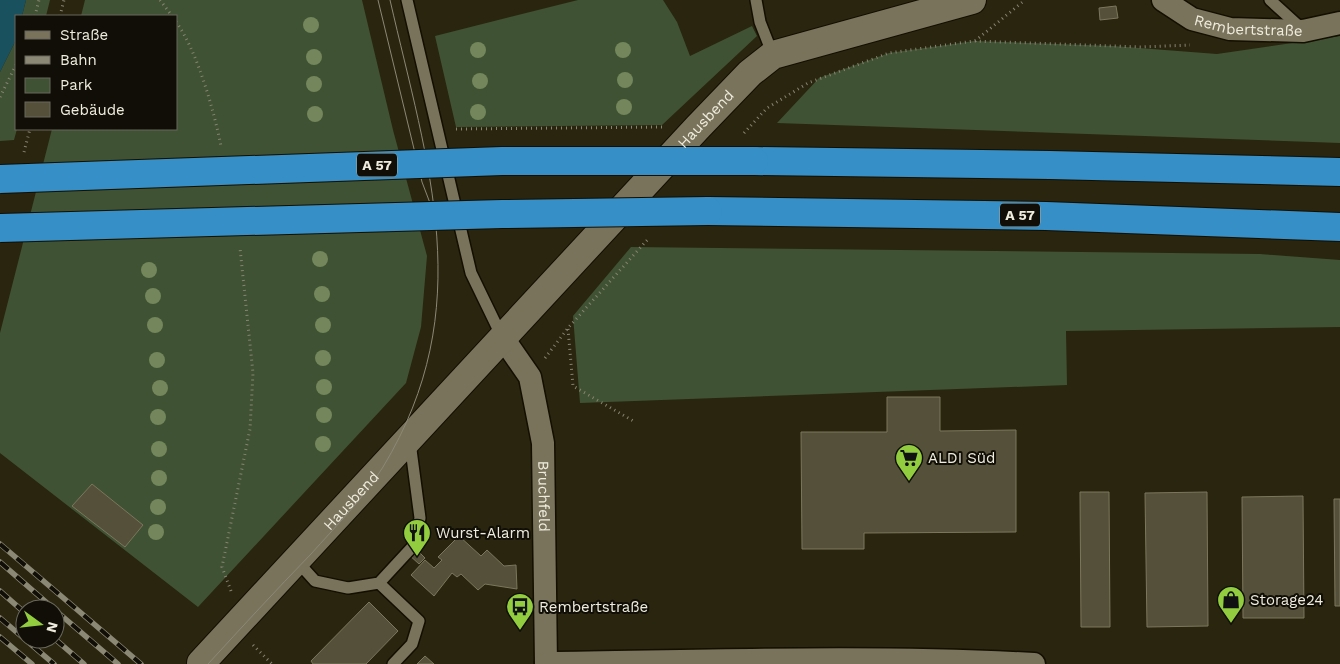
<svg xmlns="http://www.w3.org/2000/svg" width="1340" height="664" viewBox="0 0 1340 664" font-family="'Work Sans',sans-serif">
<rect width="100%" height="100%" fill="#2a250f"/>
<path fill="#3f5233" d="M26 0H50L46 16H22Z
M85 0H362L393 130 427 256 421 327 406 383 198 607 0 453V333L52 129H176V16H81Z
M578 0H663L677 22 690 56 752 26 757 36 662 125 456 127 435 36Z
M1340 36V143L777 123 819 78 889 53 974 41 1113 46 1217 54Z
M16 40 17 129 14 140 0 141V72Z
M631 247 1260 254 1340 260V327L1066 331 1067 385 580 403 573 316Z"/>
<path fill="#19515f" d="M0 0H26L22 16H16V40L0 72Z"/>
<path fill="#555039" stroke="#7c765e" d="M1116 6 1118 18 1100 20 1099 8Z
M887 397H940V431L1016 430V532L864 533V549H802L801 432H887Z
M92 484 143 525 125 547 72 506Z
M1080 492H1109L1110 627H1081Z
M1207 492 1208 626 1147 627 1145 493Z
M1303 496 1304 618H1243L1242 497Z
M1334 499H1340V606H1335Z
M459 536 481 556 487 550 504 566 516 565 517 589 485 584 478 590 461 574 457 577 452 573 434 596 411 575 425 560 434 568 442 560 438 557Z
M414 547 425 558 419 564 408 554Z
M369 602 398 631 366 664H313L311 661Z
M425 656 434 664H417Z"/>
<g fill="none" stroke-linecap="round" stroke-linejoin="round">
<defs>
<path id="lane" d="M407 0 471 273 502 337
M756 0 760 22 773 55
M1270 0 1302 29
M297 561 315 581 348 588 379 583 415 544 420 518 410 442
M379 583 419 621 412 644 393 664"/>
<g id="street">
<path id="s1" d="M1163 0 1192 19 1230 29 1303 31 1340 23"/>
<path id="s2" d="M503 338 530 377 543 443 546 664"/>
<path d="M546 663C708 661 872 655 1034 664"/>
</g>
<g id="secondary">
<path id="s3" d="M201 663 698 127 750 73 773 55 972 0"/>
</g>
<path id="highway" d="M754 161 1050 165 1340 172
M708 211 1046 216 1340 227"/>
</defs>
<use href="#lane" stroke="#130e00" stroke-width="14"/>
<use href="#street" stroke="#130e00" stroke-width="25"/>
<use href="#secondary" stroke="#130e00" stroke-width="30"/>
<use href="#highway" stroke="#130e00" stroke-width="30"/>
<path stroke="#888472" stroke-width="3" stroke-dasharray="1 4" stroke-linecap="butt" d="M160 0 172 16
M35 16 39 0
M60 16 64 0
M176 22C197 50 214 111 221 146
M975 41 1025 0
M0 97 16 65
M456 129 662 127
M744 133 767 108 808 83 889 53 974 41 1141 47 1190 45
M24 152 30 129
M568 329 573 386 635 422
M545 358 568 328 649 238
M231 591 222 567 250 429 253 373 240 248
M253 645 272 664"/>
<use href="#lane" stroke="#79735b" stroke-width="11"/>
<use href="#street" stroke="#79735b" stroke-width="22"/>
<use href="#secondary" stroke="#79735b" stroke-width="28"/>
<use href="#highway" stroke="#368fc6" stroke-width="28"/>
<path stroke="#8c8876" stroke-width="1" d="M378 0 422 182 430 203
M208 664C242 627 276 590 311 554 336 526 363 499 383 467 479 308 428 166 390 0"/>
<defs>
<path id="rail" d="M0 544 141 664
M0 562 54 609
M0 591 25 613
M55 610 118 664
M0 618 54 664
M0 637 32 664
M55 639 84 664"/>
</defs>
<use href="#rail" stroke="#8c8876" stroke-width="5.5"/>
<use href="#rail" stroke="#100e06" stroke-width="4" stroke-dasharray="11" stroke-linecap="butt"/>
<defs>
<path id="highway-bridge" d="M0 179 502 161H754
M0 228 502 214 708 211"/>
</defs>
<use href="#highway-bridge" stroke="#130e00" stroke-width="30" stroke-linecap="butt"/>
<use href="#highway-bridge" stroke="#368fc6" stroke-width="28"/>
</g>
<g fill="#74865b">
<circle cx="311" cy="25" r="8"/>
<circle cx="478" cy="50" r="8"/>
<circle cx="623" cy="50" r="8"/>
<circle cx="314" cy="57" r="8"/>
<circle cx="625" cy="80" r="8"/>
<circle cx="480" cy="81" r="8"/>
<circle cx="314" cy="84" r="8"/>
<circle cx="624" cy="107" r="8"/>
<circle cx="478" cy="112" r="8"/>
<circle cx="315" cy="114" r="8"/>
<circle cx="320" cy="259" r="8"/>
<circle cx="149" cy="270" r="8"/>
<circle cx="322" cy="294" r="8"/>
<circle cx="153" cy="296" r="8"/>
<circle cx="155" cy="325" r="8"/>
<circle cx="323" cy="325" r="8"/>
<circle cx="323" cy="358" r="8"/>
<circle cx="157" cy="360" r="8"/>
<circle cx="324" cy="387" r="8"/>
<circle cx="160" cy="388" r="8"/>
<circle cx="324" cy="415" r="8"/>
<circle cx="158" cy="417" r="8"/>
<circle cx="323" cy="444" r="8"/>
<circle cx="159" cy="449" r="8"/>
<circle cx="159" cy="478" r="8"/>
<circle cx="158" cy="507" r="8"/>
<circle cx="156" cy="532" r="8"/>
</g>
<defs>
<symbol id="supermarket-pin" viewBox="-11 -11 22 30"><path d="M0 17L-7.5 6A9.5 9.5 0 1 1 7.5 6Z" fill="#92cd3f" stroke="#100e06"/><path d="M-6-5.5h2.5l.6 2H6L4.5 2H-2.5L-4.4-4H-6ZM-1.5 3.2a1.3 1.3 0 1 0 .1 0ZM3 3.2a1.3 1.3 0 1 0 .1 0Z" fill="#111"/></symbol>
<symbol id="restaurant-pin" viewBox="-11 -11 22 30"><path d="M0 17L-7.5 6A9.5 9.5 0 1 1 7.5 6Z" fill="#92cd3f" stroke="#100e06"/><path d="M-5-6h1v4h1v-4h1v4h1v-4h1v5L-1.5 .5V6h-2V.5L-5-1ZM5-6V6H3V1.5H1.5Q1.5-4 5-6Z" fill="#111"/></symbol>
<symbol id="shop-pin" viewBox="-11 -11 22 30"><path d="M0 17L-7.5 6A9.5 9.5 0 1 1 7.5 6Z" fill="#92cd3f" stroke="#100e06"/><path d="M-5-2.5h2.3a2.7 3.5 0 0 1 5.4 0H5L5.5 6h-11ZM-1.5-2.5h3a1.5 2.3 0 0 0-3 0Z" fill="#111"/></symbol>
<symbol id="bus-pin" viewBox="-11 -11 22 30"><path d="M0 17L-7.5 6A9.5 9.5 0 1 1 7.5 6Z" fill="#92cd3f" stroke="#100e06"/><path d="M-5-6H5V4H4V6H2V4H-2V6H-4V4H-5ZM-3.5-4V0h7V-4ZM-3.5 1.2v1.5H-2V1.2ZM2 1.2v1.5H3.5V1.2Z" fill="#111"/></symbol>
</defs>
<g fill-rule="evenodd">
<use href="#supermarket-pin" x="893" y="442" width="32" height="43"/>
<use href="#restaurant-pin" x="401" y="517" width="32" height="43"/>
<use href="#shop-pin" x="1215" y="584" width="32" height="43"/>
<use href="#bus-pin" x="504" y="591" width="32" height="43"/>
</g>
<g text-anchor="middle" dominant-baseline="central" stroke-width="4" stroke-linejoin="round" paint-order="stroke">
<g fill="#100e06" stroke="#aca99d" stroke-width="1">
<rect x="357" y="153.5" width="40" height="23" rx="4"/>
<rect x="1000" y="203.5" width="40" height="23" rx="4"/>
</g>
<g font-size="14" font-weight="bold" fill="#efecde">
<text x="377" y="165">A 57</text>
<text x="1020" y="215">A 57</text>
</g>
<g font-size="15" fill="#efecde" stroke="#100e06">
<text stroke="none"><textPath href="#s1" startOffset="92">Rembertstraße</textPath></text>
<text stroke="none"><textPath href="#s3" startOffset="742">Hausbend</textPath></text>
<text stroke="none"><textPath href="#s2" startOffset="168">Bruchfeld</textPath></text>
<text stroke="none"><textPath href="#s3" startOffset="221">Hausbend</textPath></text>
</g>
<g font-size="15" fill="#efecde" stroke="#100e06" text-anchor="start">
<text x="928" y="458">ALDI Süd</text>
<text x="436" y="533">Wurst-Alarm</text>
<text x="1250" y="600">Storage24</text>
<text x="539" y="607">Rembertstraße</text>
</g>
</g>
<rect x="15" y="15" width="162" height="115" fill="#100e06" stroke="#69675c"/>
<rect x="25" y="31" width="25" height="8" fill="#79735b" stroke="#69675c"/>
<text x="60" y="40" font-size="15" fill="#efecde">Straße</text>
<rect x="25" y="56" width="25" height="8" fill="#8c8876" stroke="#69675c"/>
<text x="60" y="65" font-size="15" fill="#efecde">Bahn</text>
<rect x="25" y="78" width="25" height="15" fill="#3f5233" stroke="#69675c"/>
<text x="60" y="90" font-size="15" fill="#efecde">Park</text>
<rect x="25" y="102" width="25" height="15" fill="#555039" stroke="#69675c"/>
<text x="60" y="115" font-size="15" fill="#efecde">Gebäude</text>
<g transform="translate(40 624) rotate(105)"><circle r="24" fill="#100e06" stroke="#69675c"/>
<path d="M0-4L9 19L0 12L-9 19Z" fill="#92cd3f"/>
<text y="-8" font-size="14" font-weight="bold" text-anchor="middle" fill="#efecde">N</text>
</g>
</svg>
